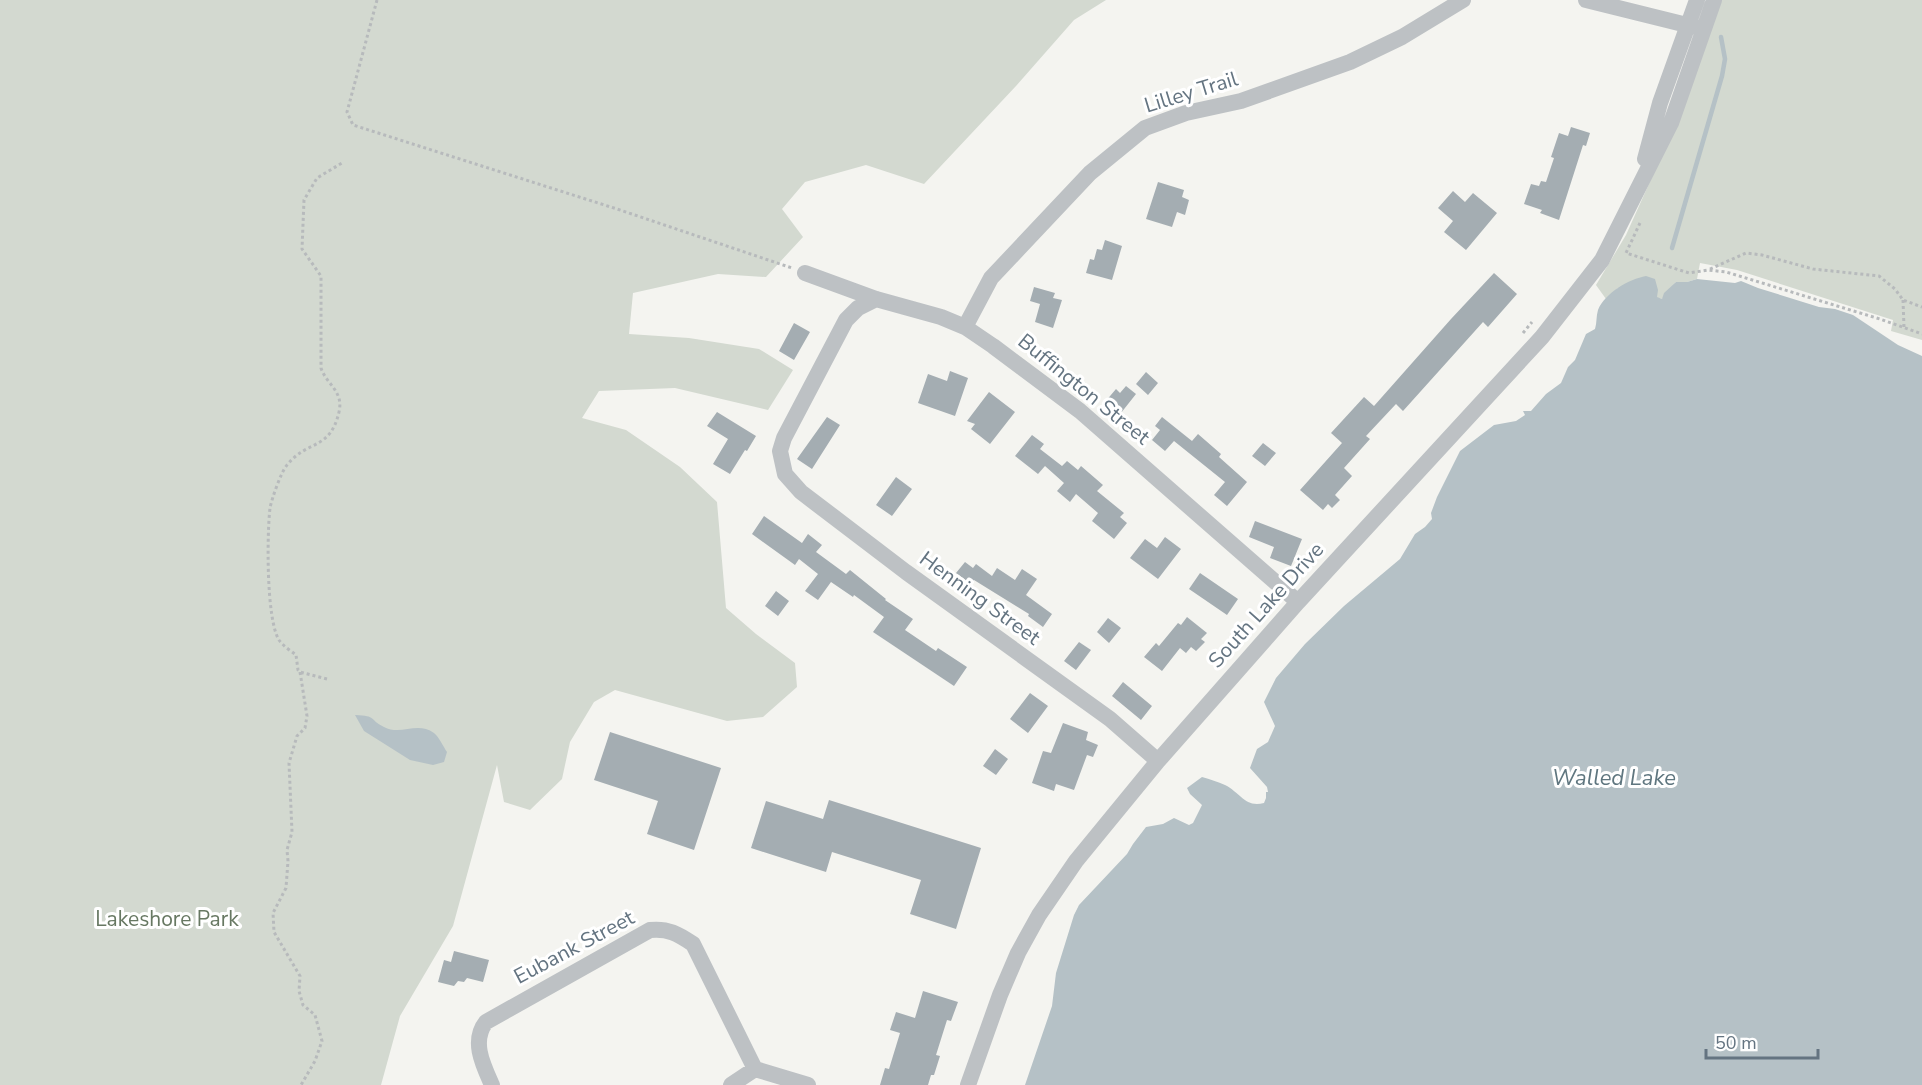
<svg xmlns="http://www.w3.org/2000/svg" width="1922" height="1085" viewBox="0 0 1922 1085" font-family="'Nunito Sans',sans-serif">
<rect width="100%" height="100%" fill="#f4f4f0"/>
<path fill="#d3d9d0" d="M0 0H1106L1074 20 1016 86 924 184 866 165 805 182 782 209 803 237 766 277 718 274 633 293 629 334 689 338 759 349 793 370 768 410 675 388 599 391 582 418 626 430 680 467 717 502 726 608 756 634 795 663 797 687 763 717 727 721 615 690 594 702 570 742 562 779 530 810 504 802 497 765 453 926 400 1016 381 1085H0Z
M1718 0H1922V340L1891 331 1893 320 1737 270 1700 263 1697 279 1687 282H1676L1662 299 1618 288 1606 299 1596 285 1626 235 1674 128Z"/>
<path fill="#b5c1c6" d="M1646 276 1655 279 1658 290 1657 297 1662 299 1664 293 1676 282H1687L1697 279 1735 283 1741 281 1758 288 1819 307 1835 309 1853 315 1898 345 1922 356V1085H1025L1052 1006 1056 973 1074 915 1079 905 1127 854 1133 844 1146 827 1163 824 1174 818 1189 825 1193 823 1202 805 1190 794 1187 788 1202 777C1210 779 1218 782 1225 785 1241 793 1245 808 1264 803L1266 798V792H1268L1267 787 1250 768 1257 749 1268 742 1275 726 1264 702 1276 678 1305 644 1344 606 1400 559 1415 534 1425 527 1432 519 1431 513 1437 497 1460 451 1494 425 1516 421 1525 415 1523 411H1531L1546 394 1561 383 1568 367 1575 360 1586 334 1595 329C1597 323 1596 316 1598 310 1605 293 1629 279 1646 276Z
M355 715C378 716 368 719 384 727 401 736 417 721 434 733 439 737 443 746 447 752L444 762 433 765 410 760 364 731Z"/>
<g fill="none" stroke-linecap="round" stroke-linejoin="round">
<path stroke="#b5c1c6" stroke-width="4.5" d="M1672 248 1722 76 1725 59 1721 37"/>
</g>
<path fill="#a4adb2" d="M1571 127 1590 133 1586 146 1583 145 1559 220 1540 213 1542 210 1524 204 1531 184 1539 186 1541 181 1546 182 1554 158 1551 157 1559 133 1568 136Z
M1158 182 1184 190 1182 197 1189 200 1185 215 1177 212 1172 227 1146 219Z
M1453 191 1465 202 1473 193 1497 213 1466 250 1444 232 1453 221 1438 208Z
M1105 240 1122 246 1112 280 1086 273 1090 259 1094 260 1097 249 1102 250Z
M1494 273 1517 294 1488 327 1483 322 1403 411 1396 404 1366 436 1370 439 1344 468 1352 476 1335 495 1340 500 1332 508 1328 504 1323 510 1300 490 1342 443 1331 433 1364 397 1374 406 1451 319Z
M1034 287 1055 293 1053 298 1062 300 1053 328 1035 322 1040 304 1030 301Z
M794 323 810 332 794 360 779 351Z
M950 371 968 378 955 416 918 403 928 374 947 381Z
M1146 372 1158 383 1148 395 1136 384Z
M1126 386 1136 394 1117 418 1107 409 1109 406 1105 402 1116 389 1120 393Z
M989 392 1015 412 990 444 971 429 975 424 967 421Z
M717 412 756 436 747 451 745 450 730 474 713 464 728 439 707 426Z
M827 417 840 425 812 469 797 459Z
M1162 417 1192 441 1198 434 1221 454 1219 457 1247 482 1227 506 1214 495 1225 482 1174 441 1165 451 1152 440 1160 430 1155 426Z
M1032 435 1044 444 1040 449 1062 466 1067 461 1078 470 1081 466 1103 485 1097 491 1124 513 1120 517 1127 523 1114 539 1092 521 1098 513 1076 494 1070 502 1057 491 1064 483 1045 466 1038 474 1015 456Z
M1263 443 1276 453 1265 466 1252 456Z
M896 477 912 489 892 516 876 505Z
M764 516 802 543 808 534 822 545 816 552 846 574 850 570 886 599 885 600 913 619 905 630 936 651 938 648 967 667 954 686 873 632 884 617 854 595 853 597 831 582 818 600 805 591 818 574 799 559 795 565 752 534Z
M1255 521 1302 539 1291 566 1270 558 1274 547 1249 537Z
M1165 537 1181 549 1158 579 1130 558 1145 539 1157 548Z
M965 562 973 568 976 564 992 576 997 568 1015 580 1022 569 1037 579 1026 595 1052 614 1043 627 1028 616 1029 614 974 580 971 584 956 573Z
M1200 573 1238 599 1227 615 1189 589Z
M776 591 789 601 778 616 765 606Z
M1187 617 1207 633 1201 639 1205 642 1196 651 1191 647 1186 653 1180 648 1162 671 1144 657 1156 643 1159 646 1178 623 1181 625Z
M1108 618 1121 628 1109 643 1097 632Z
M1079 642 1091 650 1076 670 1064 661Z
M1123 682 1152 706 1141 720 1112 696Z
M1030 693 1048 706 1028 733 1010 719Z
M1063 723 1088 732 1086 740 1098 745 1093 757 1087 755 1074 790 1056 784 1054 791 1032 783 1043 751 1051 753Z
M610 732 721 768 694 850 647 834 658 801 594 780Z
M995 749 1008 759 996 775 983 766Z
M829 800 981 848 956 929 910 914 921 880 832 852 826 872 751 848 766 801 823 819Z
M454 951 489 960 483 982 467 978 464 982 458 981 454 986 438 982 444 960 451 962Z
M923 991 958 1002 951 1021 947 1020 936 1055 940 1056 934 1075H931L928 1085H880L885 1068 889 1069 900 1033 890 1030 896 1012 915 1018Z"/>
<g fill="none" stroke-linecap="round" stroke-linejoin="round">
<path stroke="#b7babc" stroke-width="3" stroke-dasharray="3 3" stroke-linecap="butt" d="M377 0 347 112 353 125 617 209 792 268
M1640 223 1626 253 1689 273 1708 270 1726 272 1880 319 1922 334
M1710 269 1746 253 1762 255 1813 269 1879 276 1895 289 1903 300 1922 307
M1903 300 1904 327
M1523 333 1532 322
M300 672 307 716 305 728 297 736 289 763 292 832 287 850 288 861 286 888 273 913 274 932 300 976 299 991 303 1005 315 1015 322 1041 315 1061 301 1085
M327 679 300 672 298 670 296 655C291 651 283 646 279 640 266 619 267 533 270 508 272 498 281 472 287 465 308 439 330 451 339 412 344 391 326 384 321 368V276L302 249 304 200 317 178 342 163"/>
<path stroke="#bdc1c4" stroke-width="16" d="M1586 0 1699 28
M1645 159 1660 103 1697 0
M805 273 876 299 941 317 965 327 993 346 1080 411 1298 602
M876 299 858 308 846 320 784 438 780 451 785 474 801 492 906 572 1110 719 1158 761
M965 327 991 278 1090 173 1145 128 1186 113 1241 101 1350 62 1402 37 1463 0
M492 1085C483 1065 471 1041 486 1022L650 930C668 928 678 934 693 944L755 1069 808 1085
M731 1085 755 1069
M968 1085 1000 995 1018 953 1039 915 1076 861 1158 761 1298 602 1542 337 1602 260 1671 123 1714 0"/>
</g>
<g text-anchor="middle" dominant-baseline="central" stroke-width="6" stroke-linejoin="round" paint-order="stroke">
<g font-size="21" fill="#647481" stroke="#fff">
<text transform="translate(1191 92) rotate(-17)">Lilley Trail</text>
<text transform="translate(1084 389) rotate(39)">Buffington Street</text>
<text transform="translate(980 598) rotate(36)">Henning Street</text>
<text transform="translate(1266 605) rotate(-48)">South Lake Drive</text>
<text transform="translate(574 947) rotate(-28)">Eubank Street</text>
</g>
<g font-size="21" fill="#677862" stroke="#fff">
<text x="167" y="919">Lakeshore Park</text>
</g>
<g font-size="22" font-style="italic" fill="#5f767f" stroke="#fff">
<text x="1614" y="778">Walled Lake</text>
</g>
</g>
<path d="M1706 1049v9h112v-9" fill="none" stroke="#647481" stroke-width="3"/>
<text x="1715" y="1049" font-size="18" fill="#647481" stroke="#ffffff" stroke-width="4.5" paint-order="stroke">50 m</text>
</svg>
